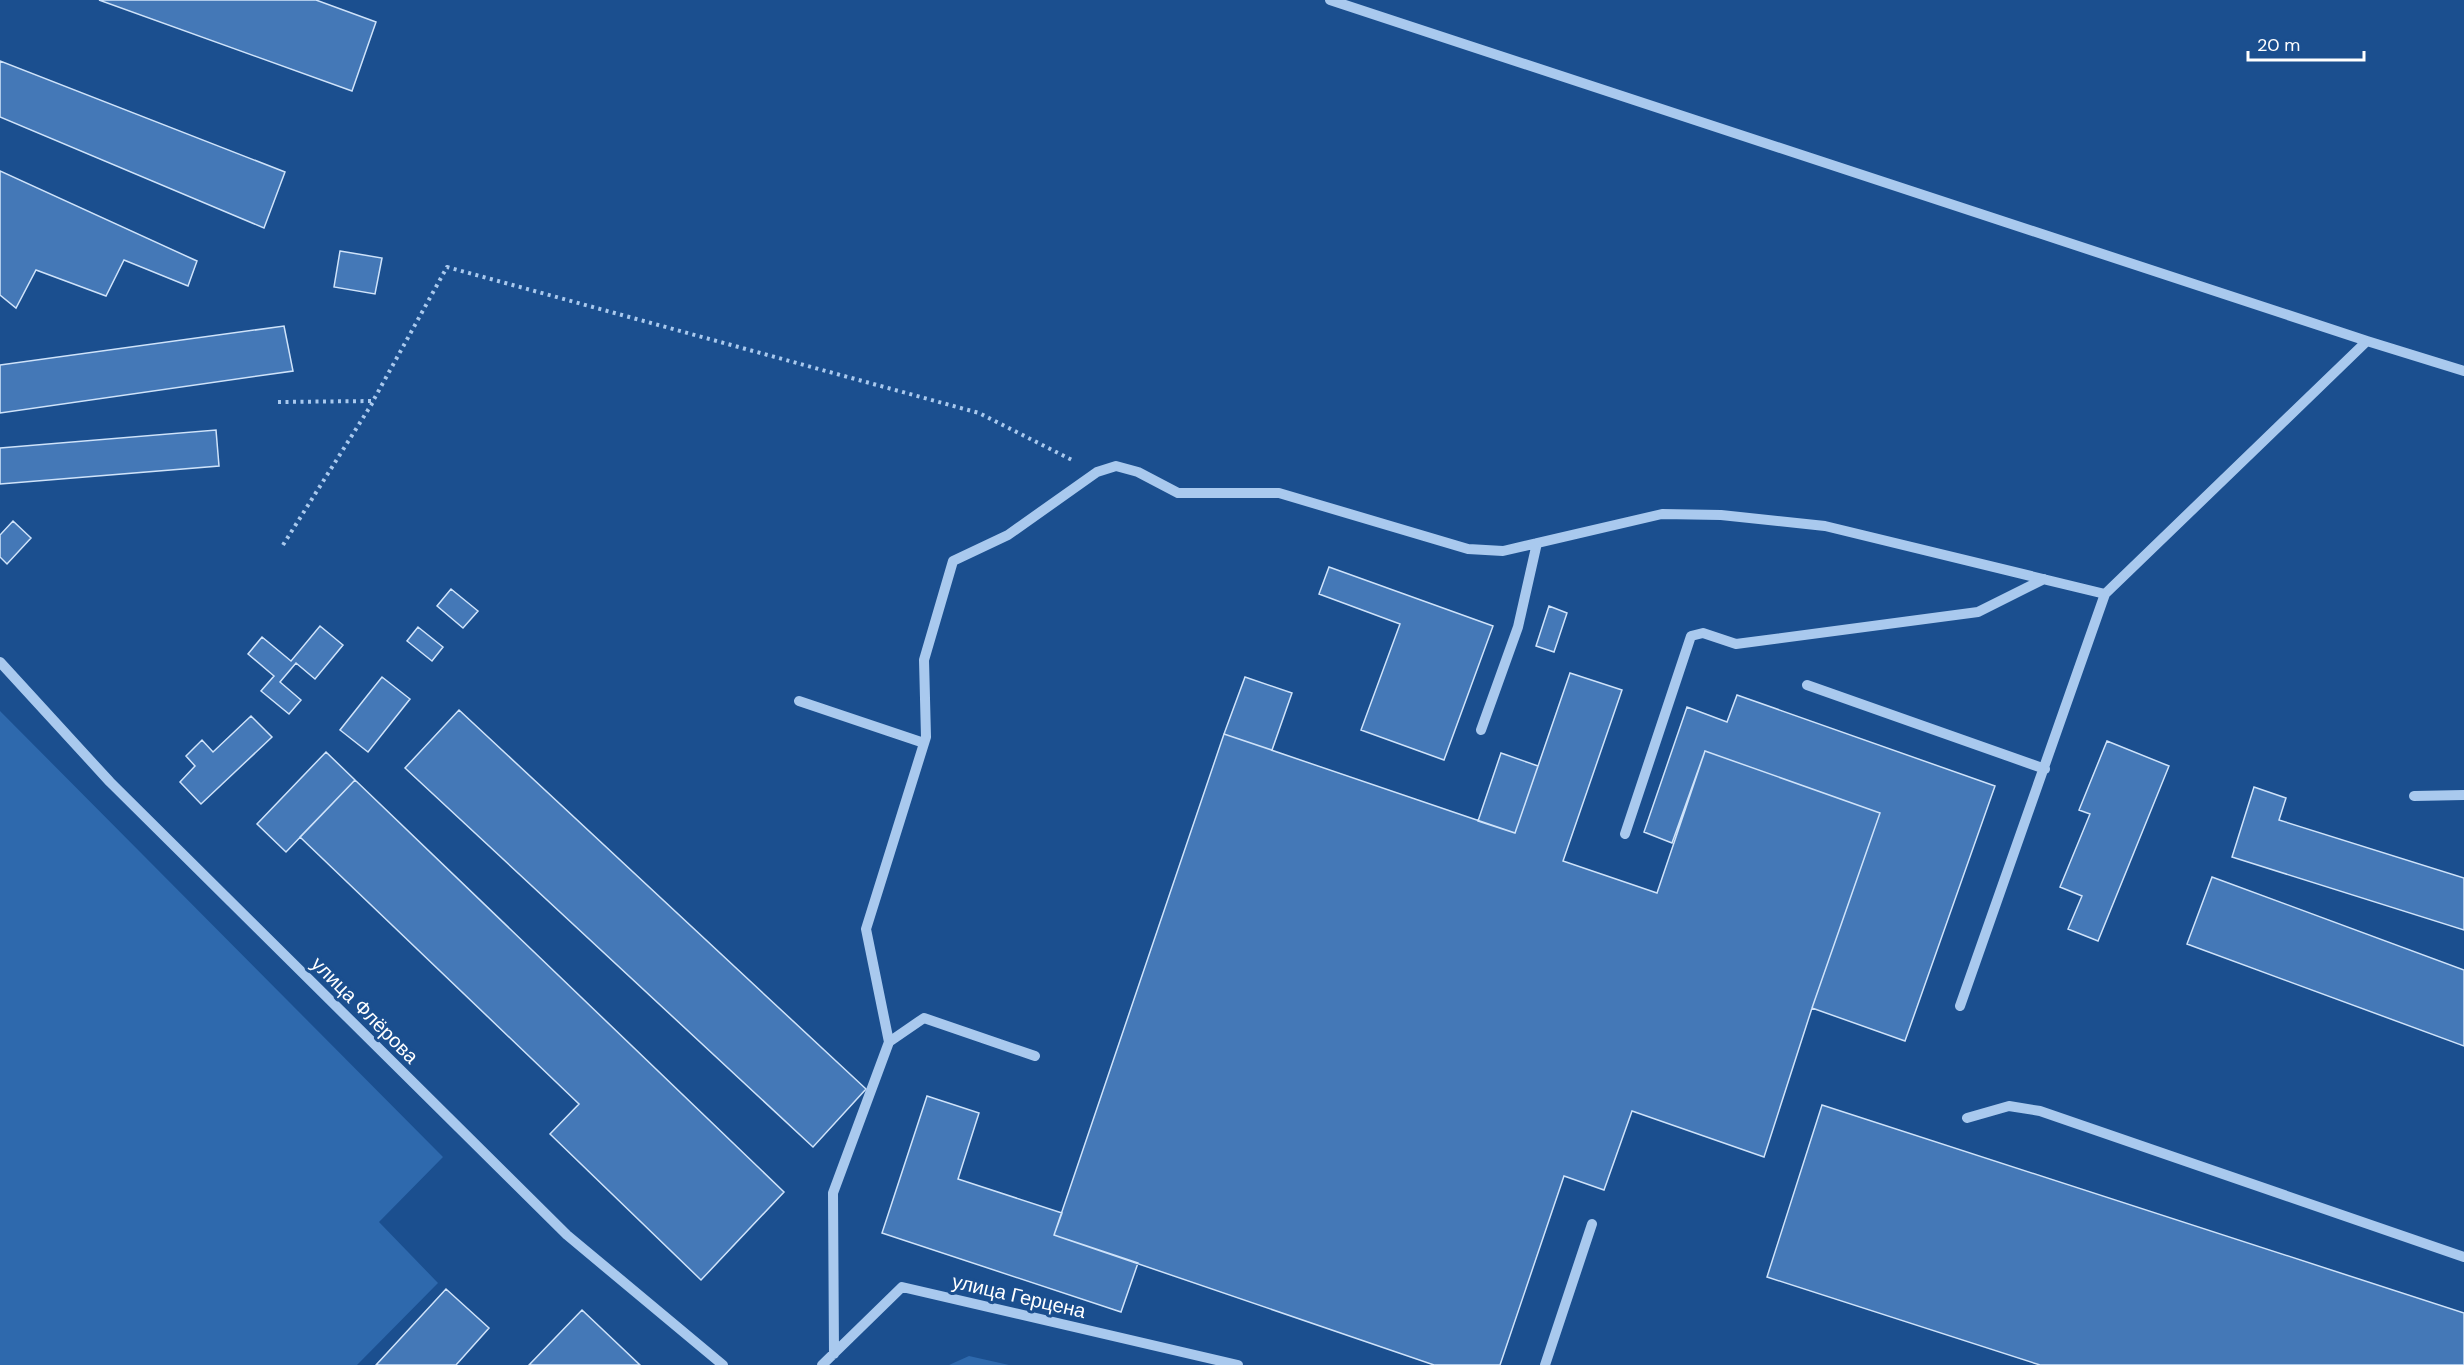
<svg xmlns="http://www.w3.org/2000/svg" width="2464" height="1365" viewBox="0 0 2464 1365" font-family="'DM Sans',sans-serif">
<rect width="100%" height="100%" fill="#1b4f8f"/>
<path fill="#2e69ad" d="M0 711 443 1157 379 1222 438 1283 357 1365H0Z
M969 1356 1009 1365H949Z"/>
<path fill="#4478b7" stroke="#cfe3fa" stroke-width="1.5" d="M99 0H316L376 22 352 91Z
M0 61 285 172 264 228 0 117Z
M0 171 197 261 188 286 124 260 106 296 36 270 16 308 0 295Z
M340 251 382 258 375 294 334 287Z
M284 326 293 371 0 413V365Z
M216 430 219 466 0 484V448Z
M13 521 31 538 7 564 0 557V535Z
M1329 567 1493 626 1444 760 1361 730 1400 624 1319 594Z
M451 589 478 611 463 628 437 606Z
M1549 606 1567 613 1554 652 1536 646Z
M320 626 343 645 315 679 296 663 280 682 301 700 289 714 261 691 274 676 248 654 262 637 291 661Z
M418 627 443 647 432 661 407 641Z
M1570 673 1622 690 1563 861 1657 893 1705 751 1880 813 1812 1008 1764 1157 1632 1111 1604 1190 1564 1176 1500 1365H1434L1054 1235 1224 734 1515 833Z
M382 677 410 699 368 752 340 730Z
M1245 677 1292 693 1272 750 1224 734Z
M1737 695 1995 786 1905 1041 1812 1008 1880 813 1705 751 1672 843 1644 832 1687 707 1727 722Z
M459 710 866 1089 813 1147 405 768Z
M251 716 272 737 201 804 180 782 195 766 186 756 202 740 213 752Z
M2107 741 2169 766 2098 941 2068 929 2082 896 2060 887 2090 814 2079 810Z
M326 752 355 780 286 852 257 824Z
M1501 753 1538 766 1515 833 1478 821Z
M355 780 784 1192 701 1280 550 1134 579 1104 300 837Z
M2254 787 2286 798 2279 820 2464 878V930L2232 857Z
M2212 877 2464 970V1046L2187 944Z
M927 1096 979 1113 958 1179 1062 1213 1054 1235 1138 1263 1121 1312 882 1233Z
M1822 1105 2464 1313V1365H2040L1767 1277Z
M446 1289 489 1328 456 1365H376Z
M582 1310 640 1365H529Z"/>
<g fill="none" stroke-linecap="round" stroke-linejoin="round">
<path stroke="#a9c9ee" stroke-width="4" stroke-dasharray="3 4.5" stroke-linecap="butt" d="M278 402 373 401 447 267 979 413 1072 460
M283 545 373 402"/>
<path stroke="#a9c9ee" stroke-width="10" d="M1330 0 2367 341
M0 662 110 782 567 1235 723 1365
M1807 685 2045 769
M799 701 924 743
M1481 730 1518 627 1537 543
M2414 796 2464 795
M1625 834 1691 636 1703 633 1736 644 1978 612 2044 579
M1960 1006 2105 594 2367 341 2464 371
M889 1042 924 1018 1035 1056
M1967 1118 2009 1106 2040 1111 2464 1257
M834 1354 833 1193 889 1042 866 929 926 737 924 660 953 561 1008 535 1097 472 1116 466 1138 472 1178 493H1279L1468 549 1503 551 1662 514 1721 515 1825 526 2105 594
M822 1365 902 1287 1238 1365
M1545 1365 1592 1224"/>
</g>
<g text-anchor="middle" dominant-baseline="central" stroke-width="6" stroke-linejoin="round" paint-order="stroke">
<g font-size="20" fill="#fff" stroke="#1b4f8f">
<text transform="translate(365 1010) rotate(45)">улица Флёрова</text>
<text transform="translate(1019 1296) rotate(13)">улица Герцена</text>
</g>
</g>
<path d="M2248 51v9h116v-9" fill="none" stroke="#ffffff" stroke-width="3"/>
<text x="2257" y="51" font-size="18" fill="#ffffff" stroke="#1b4f8f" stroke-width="4.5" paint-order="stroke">20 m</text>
</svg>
